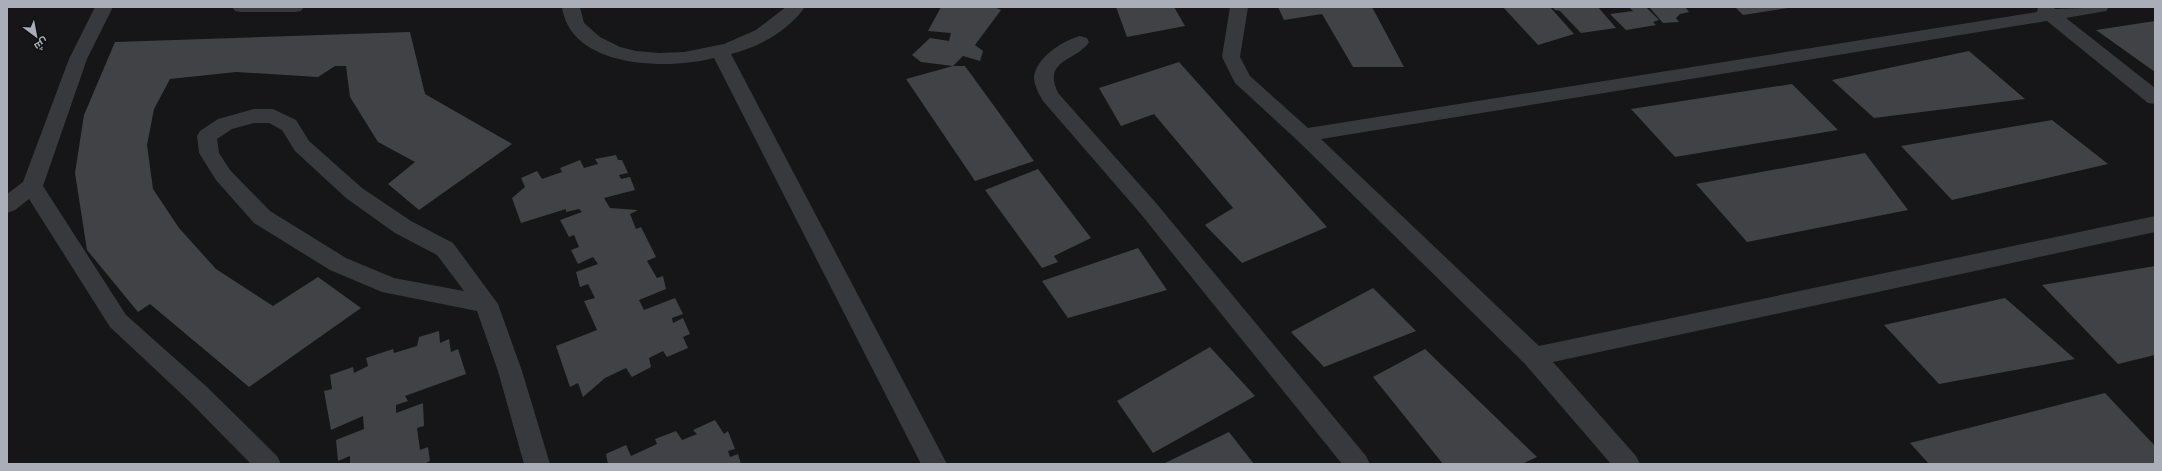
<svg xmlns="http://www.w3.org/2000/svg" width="2162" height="471" viewBox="0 0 2162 471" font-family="'Golos Text',Cairo,sans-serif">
<rect width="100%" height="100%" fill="#161618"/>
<path fill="#404245" d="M941 7H994L1001 10 975 45 983 51 980 61 963 56 953 66 921 62 912 55 930 38 949 41 951 33 928 31Z
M1116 7H1174L1185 26 1127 37Z
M1278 7H1372L1404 67H1353L1322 14 1284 20Z
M1503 7H1550L1574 34 1538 45Z
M1552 7H1598L1616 28 1581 33 1560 11 1555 10Z
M1629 7H1646L1659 20 1653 22 1656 25 1626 30 1610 14 1633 11Z
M1649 7H1685L1689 12 1680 14 1676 18 1679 22 1663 23Z
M1735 7H1788V8L1743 15Z
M2155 21V72L2096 30Z
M410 32 425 94 512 144 419 210 388 184 415 162 378 142 350 97 346 66H335L318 77 236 72 170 79 154 109 147 145 153 189 179 228 216 269 273 306 318 277 361 308 249 387 150 304 138 312 87 250 75 173 84 115 115 42Z
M1969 51 2025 99 1874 118 1832 80Z
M1179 62 1327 227 1242 263 1205 225 1233 208 1154 114 1121 126 1099 88Z
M953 66H965L1034 161 975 181 906 79Z
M1792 84 1838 130 1675 157 1631 109Z
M2052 120 2108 164 1952 200 1901 146Z
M1865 153 1908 210 1747 242 1696 184Z
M616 155 618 160H622L628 173 619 175 621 179 630 177 635 190 604 198 610 208 638 210 630 214 636 229 641 227 656 257 647 261 657 278 663 276 666 289 639 300 644 310 675 298 683 314 672 318 673 323 683 318 690 334 683 337 688 348 667 357 663 351 649 358 651 367 632 377 626 368 605 378 583 397 578 383 570 387 556 346 597 330 584 301 595 298 588 284 580 287 576 272 598 264 593 257 578 264 571 250 579 247 574 235 569 237 560 220 582 212 579 209 566 212V209L521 223 512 198 525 187 521 178 537 171 542 179 562 172 560 168 580 160 584 168 598 164 595 159Z
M1038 169 1091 238 1054 256 1058 262 1042 268 985 190Z
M1138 248 1167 290 1068 318 1042 281Z
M2155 266V355L2118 364 2042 285Z
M1373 288 1416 331 1324 367 1291 332Z
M2005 298 2075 359 1939 384 1884 325Z
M439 331 440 343 449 339 451 352 458 349 466 374 405 396 408 401 396 405V413L423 403 424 426 417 428 420 450 428 447 430 461 424 464H350V456L338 461 336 440 364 429 363 416 331 430 324 391 332 389 330 375 353 367 354 373 368 366 366 358 393 349 394 353 417 346 419 337Z
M1210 347 1255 396 1153 453 1117 401Z
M1425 349 1537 457 1522 464H1443L1373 377Z
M2105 393 2155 446V464H1929L1910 443Z
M715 420 724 434 728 431 735 449 728 451 730 457 738 454 741 464H608L606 454 626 445 631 456 657 444 655 439 676 431 682 440 697 434 693 430Z
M1229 432 1254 464H1163Z"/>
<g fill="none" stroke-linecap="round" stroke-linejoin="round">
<path fill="#38393d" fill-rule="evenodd" d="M95 7H113L87 59 43 186 126 315 207 387 277 456 281 464H251L189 401 110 327 29 199 15 210 7 213V194L23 182 69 59Z
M232 7H304L301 11 295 12H241L235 11Z
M562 7H580L584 23 600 37 620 47 636 51 659 53 684 52 724 44 756 30 786 7H805C788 31 759 47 731 54L947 464H921L714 58C668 70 571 69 562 7Z
M1230 7H1248L1240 57 1250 76 1308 128 2037 12 2038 7H2053L2055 9 2109 7 2106 11 2066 18 2155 88V104L2148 103 2047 21 1321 139 1539 346 2155 216V232L1553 362 1636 456 1640 464H1611L1525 364 1297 140 1235 83 1222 57Z
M1080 36 1087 38 1089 42C1076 62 1042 59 1058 93L1156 203 1366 456 1370 464H1342L1140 213 1043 101C1039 94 1034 85 1034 77 1036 58 1063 40 1080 36Z
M254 109H273L296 120 309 141 362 188 411 221 453 243 498 304 522 371 550 464H524L498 371 477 311 382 292 330 270 254 223 216 180 199 153 197 136 200 131 218 119ZM254 123H269L282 130 295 151 346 198 395 233 437 255 464 291 394 278 346 258 270 211 230 170 219 153 217 139 232 129Z"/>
</g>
<rect width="2162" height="471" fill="none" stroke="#a9aeb8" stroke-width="16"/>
<g transform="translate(36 36) rotate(148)" stroke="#111113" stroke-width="3" paint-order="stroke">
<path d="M0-3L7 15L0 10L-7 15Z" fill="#a9aeb8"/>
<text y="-6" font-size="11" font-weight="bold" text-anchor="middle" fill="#a9aeb8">ش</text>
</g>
</svg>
